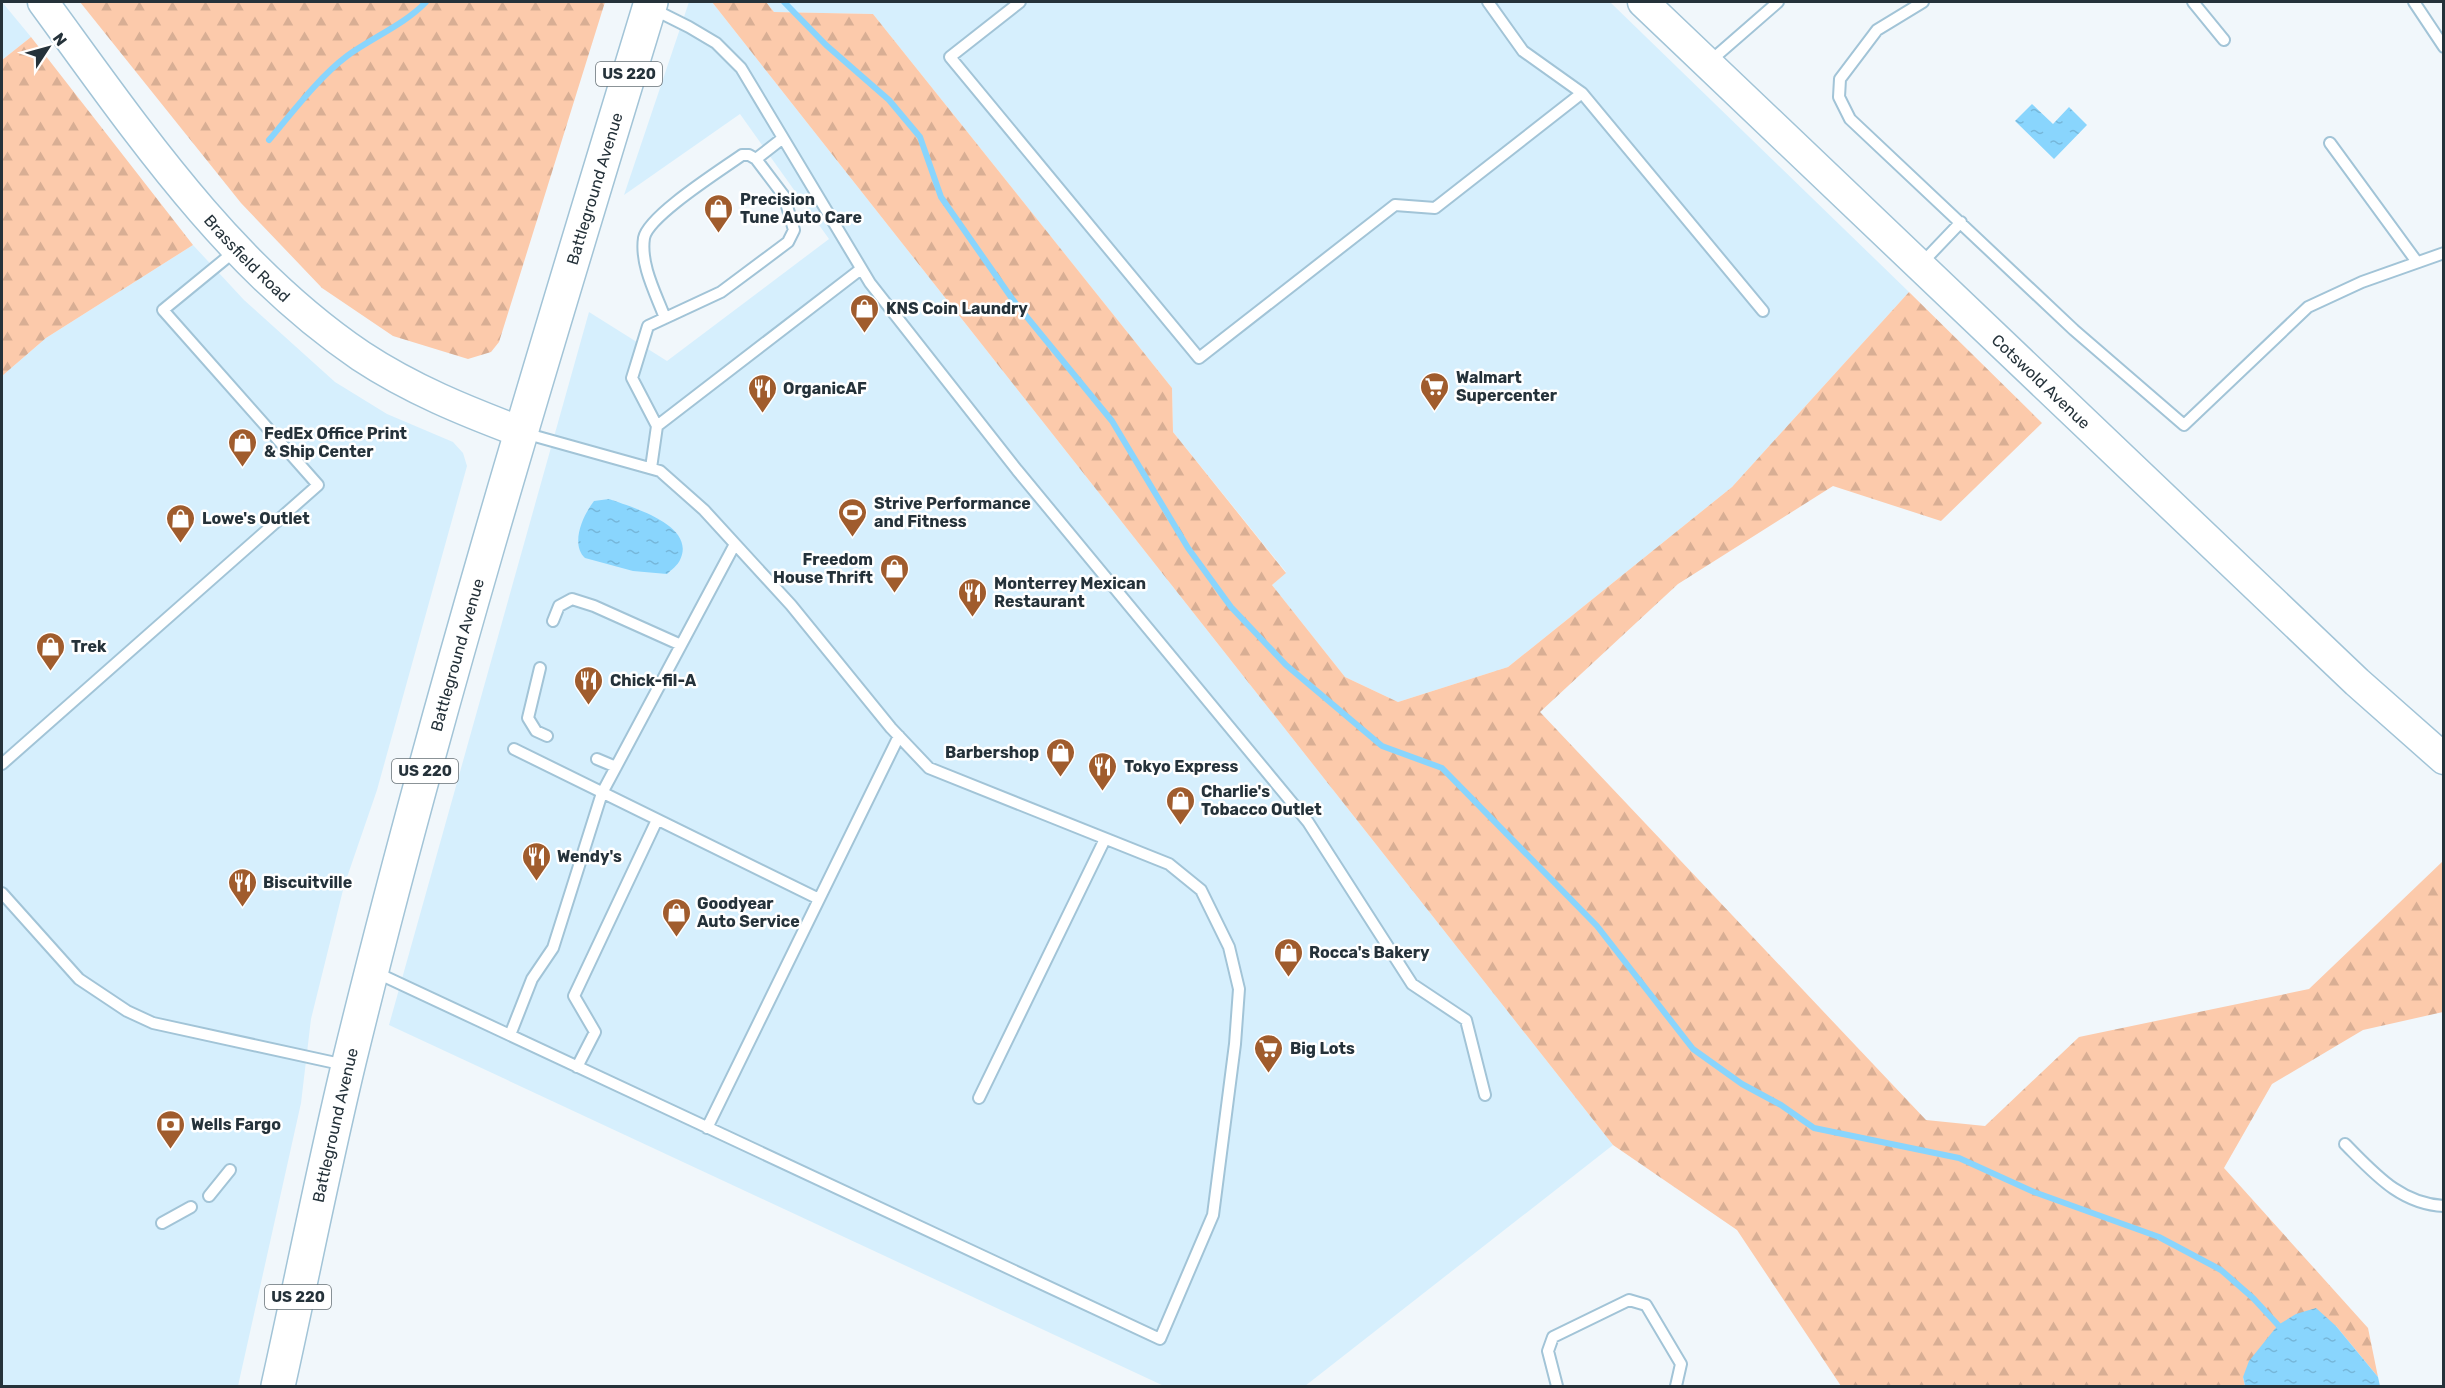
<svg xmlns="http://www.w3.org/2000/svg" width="2445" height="1388" viewBox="0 0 2445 1388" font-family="Rubik,sans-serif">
<defs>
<pattern id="forest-firs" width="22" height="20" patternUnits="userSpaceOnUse" patternTransform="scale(1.5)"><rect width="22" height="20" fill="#fccaab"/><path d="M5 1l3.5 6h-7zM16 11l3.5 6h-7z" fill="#d8ae94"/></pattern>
<pattern id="water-ripples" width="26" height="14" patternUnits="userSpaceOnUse" patternTransform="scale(1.5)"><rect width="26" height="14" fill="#89d5fd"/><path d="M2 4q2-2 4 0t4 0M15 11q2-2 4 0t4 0" fill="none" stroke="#76b7da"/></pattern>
</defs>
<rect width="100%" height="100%" fill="#f1f7fb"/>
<path fill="#d6effd" d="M2 2 31 37 2 60Z
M689 2H712L1613 1145 1305 1386H1164L389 1025 589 312 667 361 829 239 740 114 624 195Z
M766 2H1610L1909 292 1732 487 1508 667 1398 702 1345 677 1272 585 1286 572 1173 432 1172 388 873 14 774 12Z
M193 245 244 300 335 382 387 414 453 442 463 453 467 466 377 790 344 886 311 1019 301 1103 238 1386H2V376L46 338Z"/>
<path fill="url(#forest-firs)" d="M80 2H605L499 342 491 352 468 359 393 336 322 288 241 203Z
M712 2H766L774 12 873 14 1172 388 1173 432 1286 573 1272 585 1345 677 1398 702 1508 667 1732 487 1909 292 2042 423 1941 521 1833 486 1678 584 1540 712 1926 1120 1985 1126 2079 1037 2309 989 2443 861V1012L2363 1030 2272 1084 2224 1168 2368 1328 2378 1377 2336 1326 2243 1377 2245 1386H1841L1737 1230 1613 1145Z
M31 37 193 245 46 338 2 376V60Z"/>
<path fill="url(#water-ripples)" d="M2032 104 2053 124 2069 107 2087 125 2054 159 2015 121Z
M609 499C631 507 697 525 680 560 678 565 671 570 667 574L633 571 585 558C570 544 583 515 594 501Z
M2316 1308 2336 1326 2378 1377 2380 1386H2245L2243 1377 2249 1361 2278 1325 2296 1314Z"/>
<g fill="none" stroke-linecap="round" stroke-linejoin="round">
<path stroke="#89d5fd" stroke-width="6" d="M784 2 826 45 889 100 920 137 941 197 1013 300 1112 421 1188 548 1231 607 1286 665 1382 746 1442 768 1597 926 1693 1049 1742 1084 1781 1105 1814 1128 1959 1158 2034 1192 2159 1237 2221 1270 2253 1298 2278 1325
M269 140C291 114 319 77 347 56 373 37 404 25 426 2"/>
<defs>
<path id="lane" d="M1020 2 950 57 1199 358 1395 205 1435 208 1582 93 1523 51 1488 2
M1923 2 1877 30 1840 79 1839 97 1850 119 2074 330 2184 425 2308 307 2362 282 2444 253
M2193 2 2224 40
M2414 2 2444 47
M653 9 689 27 716 43 741 68 870 283 1017 470 1308 822 1412 984 1466 1020 1485 1095
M1708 63 1778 2
M1582 93 1763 311
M2330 143 2417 262
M1920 265 1961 222
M665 318C656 294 640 265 644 238 648 216 721 170 742 155H749L756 159
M657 426 632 378 648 326 721 292 788 242 794 230 784 196 756 159 783 138
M651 468 657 426 861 269
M553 621 559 606 572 599 594 606 681 645
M540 668 528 718 536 731 547 736
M514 749 819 899
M597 759 616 767
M2 764 318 485 163 310 235 251
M2 893 79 979 127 1011 153 1023 345 1065
M375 972 1160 1339 1213 1215 1235 1044 1239 989 1229 947 1201 890 1169 864 929 768 891 728 791 605 704 510 660 471 524 433
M510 1035 532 979 553 948 602 793 735 544
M577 1067 595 1032 574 996 657 820
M979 1098 1105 839
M707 1128 899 736
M2345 1144C2374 1173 2400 1204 2444 1206
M209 1196 230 1170
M162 1223 191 1207
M1557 1386 1548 1351 1553 1337 1629 1300 1646 1305 1681 1364 1676 1386"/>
<g id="secondary">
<path id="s1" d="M43 2C136 129 228 266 361 356 411 389 465 411 521 432"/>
<path id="s2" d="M1643 2 2357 682 2444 759"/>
</g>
<g id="primary">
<path id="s3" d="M278 1386C302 1278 323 1170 349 1062 436 705 544 353 651 2"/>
</g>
</defs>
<use href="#lane" stroke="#a2c4d7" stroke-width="14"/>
<use href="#secondary" stroke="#a2c4d7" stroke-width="33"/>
<use href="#primary" stroke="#a2c4d7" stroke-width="36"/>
<use href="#lane" stroke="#fff" stroke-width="10"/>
<use href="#secondary" stroke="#fff" stroke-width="30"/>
<use href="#primary" stroke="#fff" stroke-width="33"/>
</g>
<defs>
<symbol id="shop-pin" viewBox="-11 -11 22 30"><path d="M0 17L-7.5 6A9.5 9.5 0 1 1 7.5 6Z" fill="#a05c2d" stroke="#fff"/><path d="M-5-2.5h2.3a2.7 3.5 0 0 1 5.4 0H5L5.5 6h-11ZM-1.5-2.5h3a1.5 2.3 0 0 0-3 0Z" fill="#fff"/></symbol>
<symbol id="supermarket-pin" viewBox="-11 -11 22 30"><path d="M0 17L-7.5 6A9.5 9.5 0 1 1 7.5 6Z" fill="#a05c2d" stroke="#fff"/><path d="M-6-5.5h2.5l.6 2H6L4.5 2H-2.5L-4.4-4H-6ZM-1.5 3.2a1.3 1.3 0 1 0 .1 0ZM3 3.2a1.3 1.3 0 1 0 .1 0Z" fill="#fff"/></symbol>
<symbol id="restaurant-pin" viewBox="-11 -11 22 30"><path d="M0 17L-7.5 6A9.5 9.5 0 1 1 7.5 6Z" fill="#a05c2d" stroke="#fff"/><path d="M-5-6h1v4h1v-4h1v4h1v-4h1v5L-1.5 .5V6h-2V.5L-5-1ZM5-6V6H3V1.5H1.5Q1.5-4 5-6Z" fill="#fff"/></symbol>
<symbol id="stadium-pin" viewBox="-11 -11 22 30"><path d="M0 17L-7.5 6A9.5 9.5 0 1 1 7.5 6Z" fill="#a05c2d" stroke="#fff"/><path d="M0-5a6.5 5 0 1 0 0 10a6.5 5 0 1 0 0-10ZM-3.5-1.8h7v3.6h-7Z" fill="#fff"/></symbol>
<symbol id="bank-pin" viewBox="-11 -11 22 30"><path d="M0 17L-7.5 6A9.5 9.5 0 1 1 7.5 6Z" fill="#a05c2d" stroke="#fff"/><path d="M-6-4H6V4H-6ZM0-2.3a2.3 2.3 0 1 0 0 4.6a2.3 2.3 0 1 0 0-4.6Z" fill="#fff"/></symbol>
</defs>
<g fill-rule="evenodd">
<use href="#shop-pin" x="702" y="192" width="33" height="45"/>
<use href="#shop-pin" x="848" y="292" width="33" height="45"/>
<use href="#supermarket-pin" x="1418" y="370" width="33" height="45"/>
<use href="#restaurant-pin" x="746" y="372" width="33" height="45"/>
<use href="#shop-pin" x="226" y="426" width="33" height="45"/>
<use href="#stadium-pin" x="836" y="496" width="33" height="45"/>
<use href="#shop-pin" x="164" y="502" width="33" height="45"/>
<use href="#shop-pin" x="878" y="552" width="33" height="45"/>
<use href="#restaurant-pin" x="956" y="576" width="33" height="45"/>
<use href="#shop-pin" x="34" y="630" width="33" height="45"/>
<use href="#restaurant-pin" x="572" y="664" width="33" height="45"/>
<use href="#shop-pin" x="1044" y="736" width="33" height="45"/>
<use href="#restaurant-pin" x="1086" y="750" width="33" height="45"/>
<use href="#shop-pin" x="1164" y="784" width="33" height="45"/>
<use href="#restaurant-pin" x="520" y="840" width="33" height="45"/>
<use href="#restaurant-pin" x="226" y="866" width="33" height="45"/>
<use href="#shop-pin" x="660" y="896" width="33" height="45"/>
<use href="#shop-pin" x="1272" y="936" width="33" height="45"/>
<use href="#supermarket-pin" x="1252" y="1032" width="33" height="45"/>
<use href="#bank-pin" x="154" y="1108" width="33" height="45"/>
</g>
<g text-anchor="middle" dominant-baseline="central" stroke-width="5" stroke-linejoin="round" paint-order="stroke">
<g fill="#fff" stroke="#667075" stroke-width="1.5">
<rect x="596" y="62" width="66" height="24" rx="4.5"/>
<rect x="392" y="759" width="66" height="24" rx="4.5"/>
<rect x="265" y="1285" width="66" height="24" rx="4.5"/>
</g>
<g font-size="15" font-weight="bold" fill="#25323a">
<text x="629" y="74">US 220</text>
<text x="425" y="771">US 220</text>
<text x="298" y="1297">US 220</text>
</g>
<g font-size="16" fill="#25323a" stroke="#fff">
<text stroke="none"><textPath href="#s3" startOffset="1239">Battleground Avenue</textPath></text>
<text stroke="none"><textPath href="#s1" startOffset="328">Brassfield Road</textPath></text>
<text stroke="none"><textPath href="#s2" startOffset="550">Cotswold Avenue</textPath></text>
<text stroke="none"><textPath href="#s3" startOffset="753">Battleground Avenue</textPath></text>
<text stroke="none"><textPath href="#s3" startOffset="267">Battleground Avenue</textPath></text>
</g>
<g font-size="16" font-weight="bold" fill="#25323a" stroke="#fff" text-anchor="start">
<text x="740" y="199">Precision<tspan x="740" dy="18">Tune Auto Care</tspan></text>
<text x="886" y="308">KNS Coin Laundry</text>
<text x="1456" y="377">Walmart<tspan x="1456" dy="18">Supercenter</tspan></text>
<text x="783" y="388">OrganicAF</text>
<text x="264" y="433">FedEx Office Print<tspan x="264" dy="18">&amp; Ship Center</tspan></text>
<text x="874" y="503">Strive Performance<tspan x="874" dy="18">and Fitness</tspan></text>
<text x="202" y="518">Lowe's Outlet</text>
<text x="873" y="559" text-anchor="end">Freedom<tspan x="873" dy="18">House Thrift</tspan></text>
<text x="994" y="583">Monterrey Mexican<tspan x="994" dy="18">Restaurant</tspan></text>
<text x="71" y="646">Trek</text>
<text x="610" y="680">Chick-fil-A</text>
<text x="1039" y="752" text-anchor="end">Barbershop</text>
<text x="1124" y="766">Tokyo Express</text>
<text x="1201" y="791">Charlie's<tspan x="1201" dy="18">Tobacco Outlet</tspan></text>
<text x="557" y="856">Wendy's</text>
<text x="263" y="882">Biscuitville</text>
<text x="697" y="903">Goodyear<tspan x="697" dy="18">Auto Service</tspan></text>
<text x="1309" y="952">Rocca's Bakery</text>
<text x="1290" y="1048">Big Lots</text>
<text x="191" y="1124">Wells Fargo</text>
</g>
</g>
<rect width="2445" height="1388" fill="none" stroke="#25323a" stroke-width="6"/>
<g transform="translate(48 48) rotate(54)" stroke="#ffffff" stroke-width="4.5" paint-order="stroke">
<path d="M0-4.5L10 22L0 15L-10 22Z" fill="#25323a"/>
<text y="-9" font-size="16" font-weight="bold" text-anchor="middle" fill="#25323a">N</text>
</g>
</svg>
